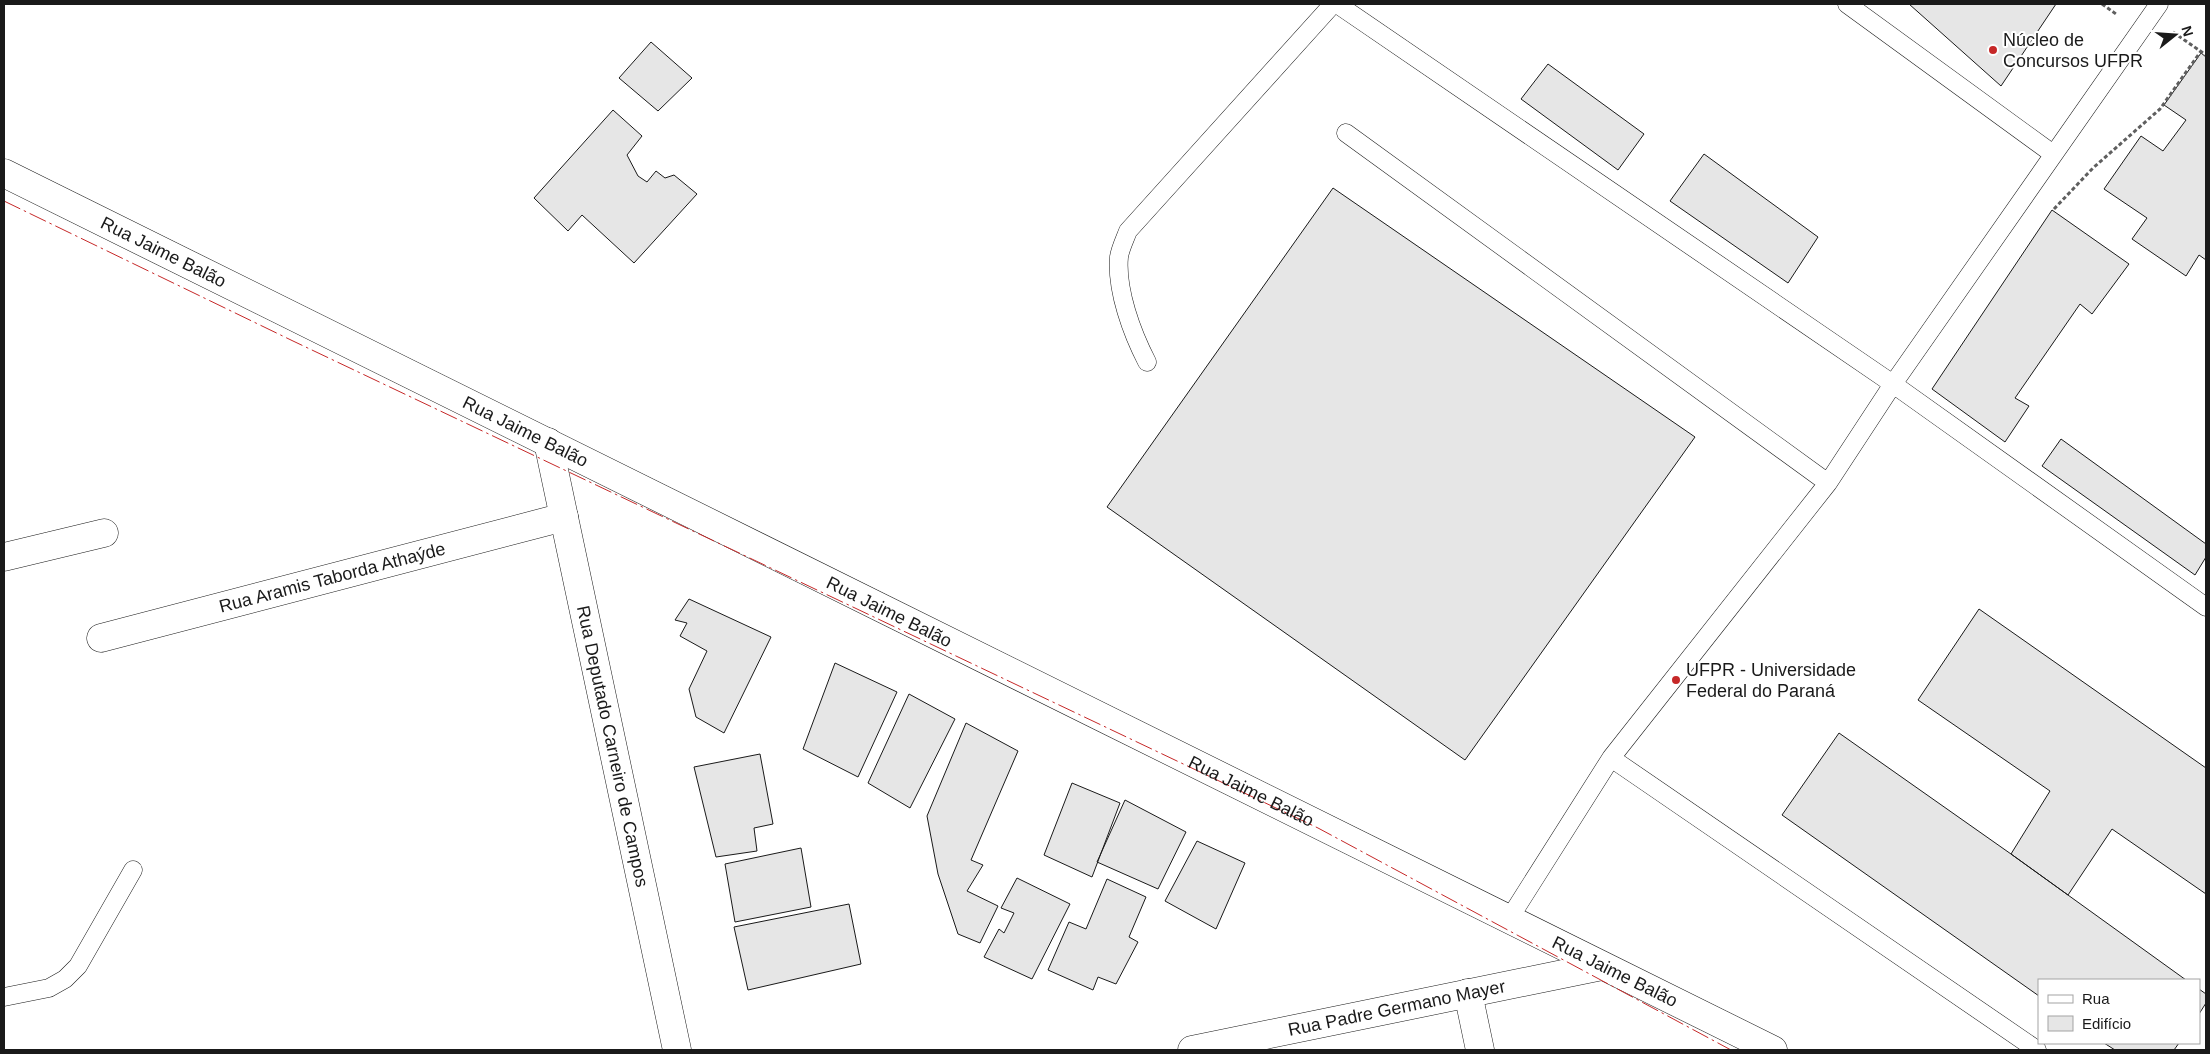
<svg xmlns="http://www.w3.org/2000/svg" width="2210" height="1054" viewBox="0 0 2210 1054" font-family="Arial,sans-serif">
<rect width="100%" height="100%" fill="#fff"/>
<path fill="#e6e6e6" stroke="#1a1a1a" d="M1909 4H2056L2001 86Z
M651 42 692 78 658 111 619 78Z
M2201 53 2206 57V260L2199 255 2186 276 2132 239 2147 218 2104 189 2141 136 2163 151 2186 120 2164 105Z
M1548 64 1644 134 1618 170 1521 99Z
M613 110 642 136 627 155 638 176 647 182 656 171 665 178 674 175 697 194 634 263 582 215 568 231 534 198Z
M1704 154 1818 237 1788 283 1670 201Z
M1333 188 1695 437 1465 760 1107 507Z
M2052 210 2129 264 2092 314 2080 304 2015 398 2029 406 2005 442 1932 389Z
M2061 439 2206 544V557L2195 575 2042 466Z
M689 599 771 637 724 733 696 717 689 689 707 651 680 636 687 623 675 620Z
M1979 609 2206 768V894L2112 829 2068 895 2011 854 2050 791 1918 700Z
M835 663 897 692 858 777 803 749Z
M909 694 955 719 910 808 868 783Z
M966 723 1018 751 971 860 983 865 967 891 998 906 980 943 958 934 938 874 927 816Z
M1839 733 2011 854 2186 980H2039V996L1782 815Z
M760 754 773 824 754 828 757 851 716 857 694 767Z
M1072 783 1120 803 1092 877 1044 855Z
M1125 800 1186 832 1158 889 1097 862Z
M1197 841 1245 863 1216 929 1165 901Z
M801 848 811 907 735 922 725 864Z
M1017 878 1070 904 1032 979 984 957 999 929 1004 933 1014 913 1001 908Z
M1107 879 1146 897 1129 937 1138 942 1116 984 1098 977 1093 990 1048 970 1069 922 1086 929Z
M849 904 861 964 748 990 734 927Z
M2199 989 2206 994V1003L2199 1014Z
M2104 1043H2179L2174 1050H2115Z"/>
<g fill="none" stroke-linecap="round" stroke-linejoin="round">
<defs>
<path id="service" d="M1337 4 1893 384 2206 607
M1847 4 2053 154
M1346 133 1828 483
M1147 362C1132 333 1116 290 1119 257 1120 249 1125 239 1128 231L1333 4
M1611 758 2037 1050
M1509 919 1611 758 1828 483 1893 384 2159 4
M4 997 49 988 65 979 78 966 133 870"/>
<g id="minor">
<path id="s1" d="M548 442 677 1050"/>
<path d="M4 557 104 533"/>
<path id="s2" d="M101 638 564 517"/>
<path d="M1468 993 1480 1050"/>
</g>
<g id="tertiary">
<path id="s3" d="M4 173 1773 1050"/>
<path id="s4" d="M1192 1050 1602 966"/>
</g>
</defs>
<use href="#service" stroke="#1a1a1a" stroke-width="19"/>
<use href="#minor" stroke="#1a1a1a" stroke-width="29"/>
<use href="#tertiary" stroke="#1a1a1a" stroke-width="29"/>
<path stroke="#5f5f5f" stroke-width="3" stroke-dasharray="4 2.5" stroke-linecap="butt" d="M2102 4 2116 14
M2173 32 2206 55
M2054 209 2093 168 2160 109 2201 51"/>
<use href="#service" stroke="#fff" stroke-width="18"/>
<use href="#minor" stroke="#fff" stroke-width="28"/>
<use href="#tertiary" stroke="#fff" stroke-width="28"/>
<path stroke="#c62828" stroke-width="1" stroke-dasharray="18 4 2.5 4" stroke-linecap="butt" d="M4 201 293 341 1318 828 1731 1050"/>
</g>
<g fill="#c62828" stroke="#fff" stroke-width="2">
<circle cx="1993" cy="50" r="5"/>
<circle cx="1676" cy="680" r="5"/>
</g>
<g text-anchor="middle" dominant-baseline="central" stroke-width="4" stroke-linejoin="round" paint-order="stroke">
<g font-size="18" fill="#1a1a1a" stroke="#fff" text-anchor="start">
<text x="2003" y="40">Núcleo de<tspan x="2003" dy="21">Concursos UFPR</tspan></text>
<text x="1686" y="670">UFPR - Universidade<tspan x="1686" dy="21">Federal do Paraná</tspan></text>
</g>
<g font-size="18" fill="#1a1a1a" stroke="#fff">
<text stroke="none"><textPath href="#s3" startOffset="178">Rua Jaime Balão</textPath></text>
<text stroke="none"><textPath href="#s3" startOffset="582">Rua Jaime Balão</textPath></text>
<text stroke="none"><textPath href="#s2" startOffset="239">Rua Aramis Taborda Athaýde</textPath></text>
<text stroke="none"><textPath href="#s3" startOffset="988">Rua Jaime Balão</textPath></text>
<text stroke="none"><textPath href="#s1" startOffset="311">Rua Deputado Carneiro de Campos</textPath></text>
<text stroke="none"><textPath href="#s3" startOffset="1392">Rua Jaime Balão</textPath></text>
<text stroke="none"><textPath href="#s3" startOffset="1798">Rua Jaime Balão</textPath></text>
<text stroke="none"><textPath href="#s4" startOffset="209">Rua Padre Germano Mayer</textPath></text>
</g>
</g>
<rect width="2210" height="1054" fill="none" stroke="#1a1a1a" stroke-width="10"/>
<rect x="2038" y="979" width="162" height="65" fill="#ffffff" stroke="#a3a3a3"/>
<rect x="2048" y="995" width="25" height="8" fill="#ffffff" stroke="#a3a3a3"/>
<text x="2082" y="1004" font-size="15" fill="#1a1a1a">Rua</text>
<rect x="2048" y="1016" width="25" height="15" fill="#e6e6e6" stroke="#a3a3a3"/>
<text x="2082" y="1029" font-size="15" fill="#1a1a1a">Edifício</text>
<g transform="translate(2175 35) rotate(73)" stroke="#ffffff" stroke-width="4" paint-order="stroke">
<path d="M0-4L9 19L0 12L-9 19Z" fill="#1a1a1a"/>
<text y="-8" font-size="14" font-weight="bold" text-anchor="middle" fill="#1a1a1a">N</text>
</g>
</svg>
